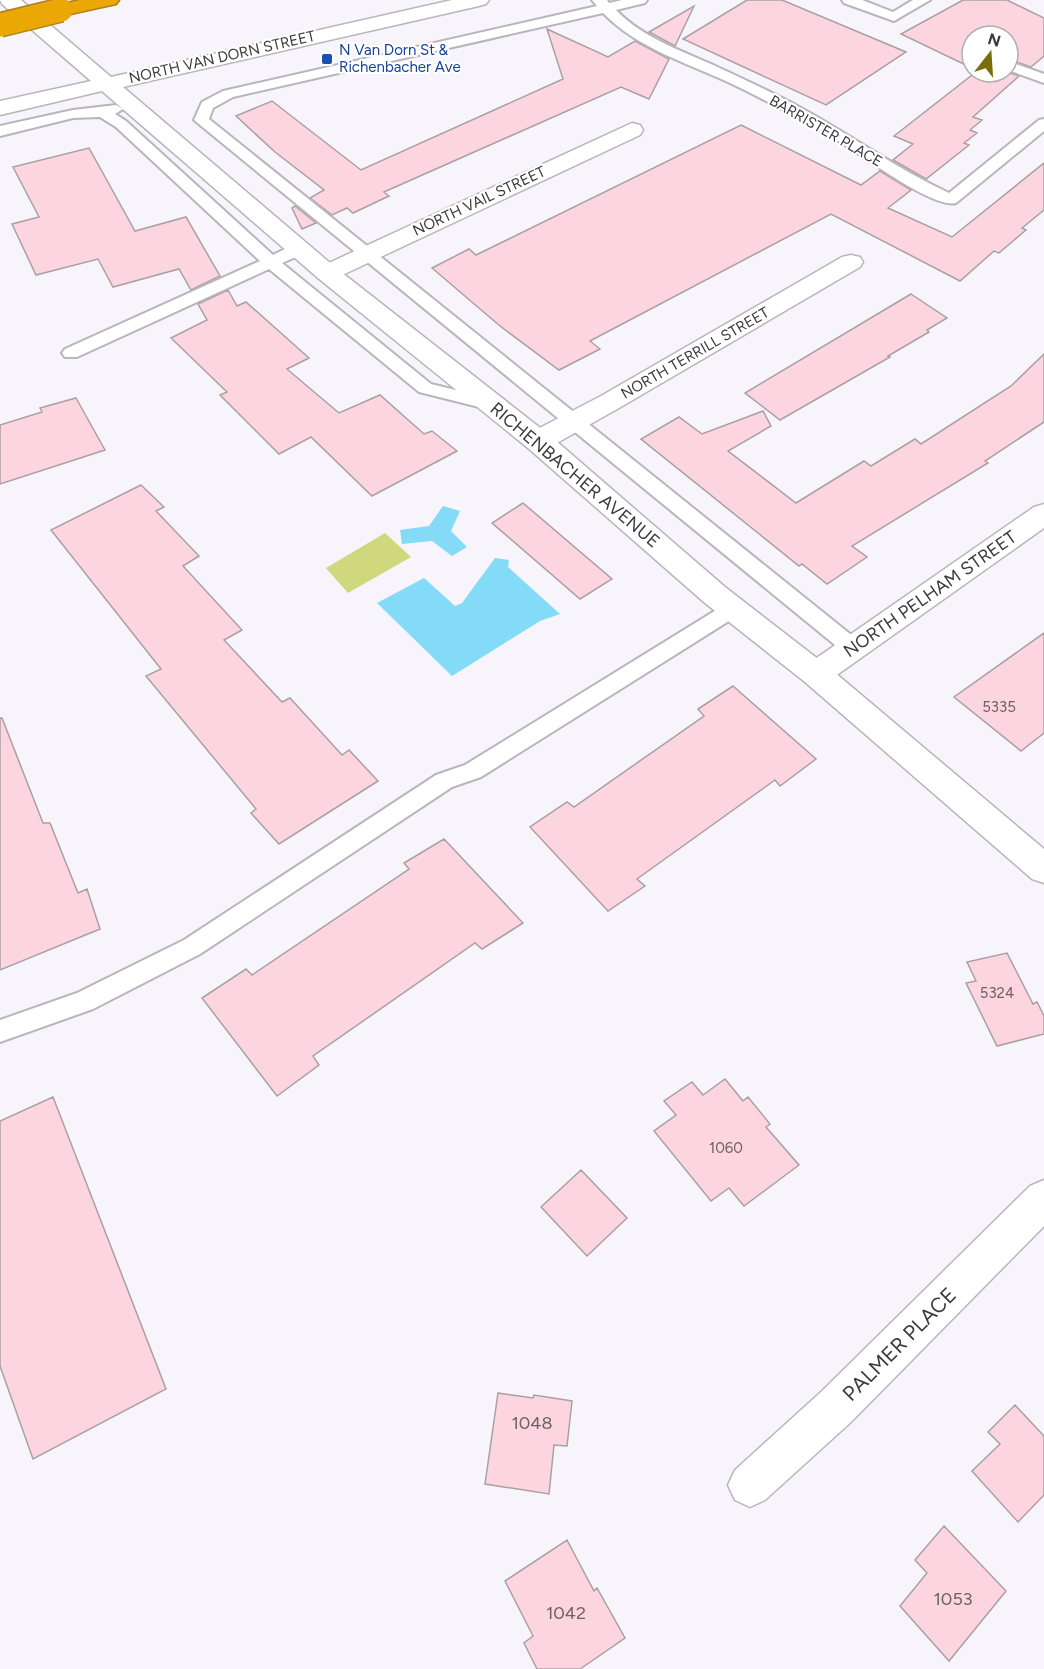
<svg xmlns="http://www.w3.org/2000/svg" width="1044" height="1669" viewBox="0 0 1044 1669" font-family="Figtree,sans-serif">
<rect width="100%" height="100%" fill="#f7f4fb"/>
<path fill="#cfd87c" d="M385 533 411 557 348 593 326 568Z"/>
<path fill="#83dbf8" d="M443 506 460 511 451 531 467 547 452 556 432 541 402 544 400 530 429 526Z
M495 558 509 560 508 567 560 614 540 621 452 676 377 603 424 578 455 606 462 603Z"/>
<path fill="#fdd5e1" stroke="#a9a0a2" stroke-width="1.5" d="M747 0H782L906 52 826 105 683 39Z
M963 0H1007L1044 18V56L1031 67 1008 59V36H972V68L901 34Z
M694 6 675 46 649 32Z
M547 29 608 57 635 41 669 59 649 99 621 87 384 192 389 196 353 213 347 208 332 215 310 198 324 190 275 152 236 116 272 101 361 170 563 79Z
M976 72H1007L1019 76 973 117 982 120 970 130 977 133 964 143 969 145 926 179 893 160 913 144 894 136Z
M741 125 861 185 880 171 911 190 888 208 952 237 1044 163V210L1022 228 1026 230 999 253 994 251 960 281 831 214 590 341 600 349 559 370 500 326 432 268 469 249 476 255Z
M89 148 135 231 186 217 220 276 191 290 179 269 113 287 98 259 36 275 12 224 39 217 13 167Z
M295 206 316 223 302 229 292 208Z
M228 290 237 306 246 302 309 358 287 369 339 413 380 395 424 434 432 431 457 451 372 496 311 437 279 454 220 395 227 392 171 338 207 320 198 304Z
M911 294 947 318 927 330 929 332 888 356 890 357 780 420 745 393Z
M1044 354V422L985 461 988 463 852 546 867 557 827 584 802 564 799 566 641 439 679 417 702 434 763 411 771 426 728 451 796 503 864 461 871 466 915 439 921 444 1011 386Z
M76 398 105 450 0 484V425L42 412 40 408Z
M141 485 164 507 156 511 199 556 183 566 242 630 224 640 282 702 290 698 342 755 349 750 378 781 279 844 251 813 256 809 146 676 161 669 51 530Z
M523 503 612 579 580 599 492 523Z
M1044 633V733L1021 751 954 697Z
M733 686 816 759 780 786 775 780 637 879 645 886 608 911 530 827 567 802 574 807 704 716 698 709Z
M0 718H2L43 823H50L78 893 87 889 100 929 0 970Z
M444 839 523 923 482 949 475 943 313 1056 319 1065 277 1096 202 998 246 969 252 975 409 869 404 863Z
M1007 953 1033 1004 1037 1002 1044 1016V1034L997 1046 966 983 976 981 967 962Z
M725 1079 743 1101 748 1097 770 1124 766 1127 799 1165 744 1206 729 1188 711 1201 654 1131 676 1115 664 1101 692 1082 703 1095Z
M53 1097 166 1389 33 1459 0 1366V1121Z
M581 1170 627 1218 587 1256 541 1207Z
M498 1393 533 1398 534 1395 572 1401 567 1446 554 1445 549 1494 485 1484Z
M1015 1405 1044 1436V1495L1018 1522 972 1471 1000 1444 988 1432Z
M944 1526 1006 1591 949 1661 900 1606 927 1573 915 1560Z
M567 1540 594 1591 597 1588 625 1638 580 1669H537L524 1643 533 1636 505 1581Z"/>
<g fill="none" stroke-linecap="round" stroke-linejoin="round">
<defs>
<path id="lane" d="M592 0H607L609 3 622 0H647L645 3 616 10C642 37 677 49 711 64 741 78 772 92 801 108 851 135 897 169 949 193L1039 120 1044 119V131L956 203C933 209 862 155 840 142 804 121 768 101 730 83 687 63 637 48 603 13L233 97 213 108 209 119 860 642 863 648 860 654 853 656 846 654 194 120 202 102 223 91 597 6Z
M842 0H862L893 12 913 0H930L894 21 844 3Z
M1008 61 1044 74V83L1008 70Z
M116 105 123 109 115 114 126 121 273 255 293 245H305L307 249 305 253 282 263 431 384 497 400 500 404 497 408 491 410 419 392 269 269 77 357H65L62 353 65 349 260 261 116 127 100 117 73 118 0 136V126L73 110Z
M733 601 740 604 743 609 740 614 481 777 452 787 200 954 93 1009 0 1042V1020L77 993 184 940 436 775 465 765 726 604Z"/>
<path id="street" d="M632 123 640 125 643 130 640 135 336 278 327 281 318 278 315 273 318 268Z
M851 255 860 257 863 262 860 267 619 408 548 448 538 450 528 448 525 441 528 434 601 396 842 257Z
M1044 504V528L827 682 816 686 805 682 801 674 805 666 1034 507Z
M1044 1180V1226L851 1422 765 1500 750 1507 735 1500 728 1485 735 1470 821 1392 1030 1186Z"/>
<path id="secondary" d="M0 0H21L111 77 452 0H489L486 4 479 6 123 87 336 268 548 434 725 587 827 666 1044 849V883L1032 879 805 682 705 603 528 448 318 278 102 91 0 115V101L91 81 2 4Z"/>
<path id="highway" d="M80 0H119L116 4 61 16 54 14 51 10 54 6Z"/>
</defs>
<use href="#lane" stroke="#b8b5bc" stroke-width="4"/>
<use href="#street" stroke="#b8b5bc" stroke-width="3"/>
<use href="#secondary" stroke="#b8b5bc" stroke-width="3"/>
<use href="#highway" stroke="#ad8119" stroke-width="3"/>
<use href="#lane" fill="#fff" fill-rule="evenodd"/>
<use href="#street" fill="#fff" fill-rule="evenodd"/>
<use href="#secondary" fill="#fff" fill-rule="evenodd"/>
<use href="#highway" fill="#eaa706" fill-rule="evenodd"/>
<defs>
<path id="highway-bridge" d="M0 25 61 10"/>
</defs>
<use href="#highway-bridge" stroke="#ad8119" stroke-width="26" stroke-linecap="butt"/>
<use href="#highway-bridge" stroke="#eaa706" stroke-width="23"/>
</g>
<rect fill="#1a4fb4" stroke="#fff" stroke-width="2" x="321" y="53" width="12" height="12" rx="3"/>
<g text-anchor="middle" dominant-baseline="central" stroke-width="4.5" stroke-linejoin="round" paint-order="stroke">
<g font-size="15" fill="#164399" stroke="#fff" text-anchor="start">
<text x="339" y="50">N Van Dorn St &amp;<tspan x="339" dy="17">Richenbacher Ave</tspan></text>
</g>
<g font-size="15" fill="#3c3a3d" stroke="#fff">
<text transform="translate(222 57) rotate(-13)">NORTH VAN DORN STREET</text>
<text transform="translate(826 131) rotate(30)">BARRISTER PLACE</text>
<text transform="translate(479 201) rotate(-25)">NORTH VAIL STREET</text>
<text transform="translate(695 353) rotate(-30)">NORTH TERRILL STREET</text>
</g>
<g font-size="15" fill="#6c6166">
<text x="999" y="707">5335</text>
<text x="997" y="993">5324</text>
<text x="726" y="1148">1060</text>
</g>
<g font-size="18" fill="#3c3a3d" stroke="#fff">
<text transform="translate(575 475) rotate(40)">RICHENBACHER AVENUE</text>
<text transform="translate(930 594) rotate(-35)">NORTH PELHAM STREET</text>
</g>
<g font-size="18" fill="#6c6166">
<text x="532" y="1423">1048</text>
<text x="953" y="1599">1053</text>
<text x="566" y="1613">1042</text>
</g>
<g font-size="21" fill="#3c3a3d" stroke="#fff">
<text transform="translate(899 1344) rotate(-45)">PALMER PLACE</text>
</g>
</g>
<g transform="translate(990 54) rotate(17)"><circle r="28" fill="#ffffff" stroke="#b1b0b1" stroke-width="1.5"/>
<path d="M0-4.5L10 22L0 15L-10 22Z" fill="#7a6e0b"/>
<text y="-9" font-size="16" font-weight="bold" text-anchor="middle" fill="#3c3a3d">N</text>
</g>
</svg>
